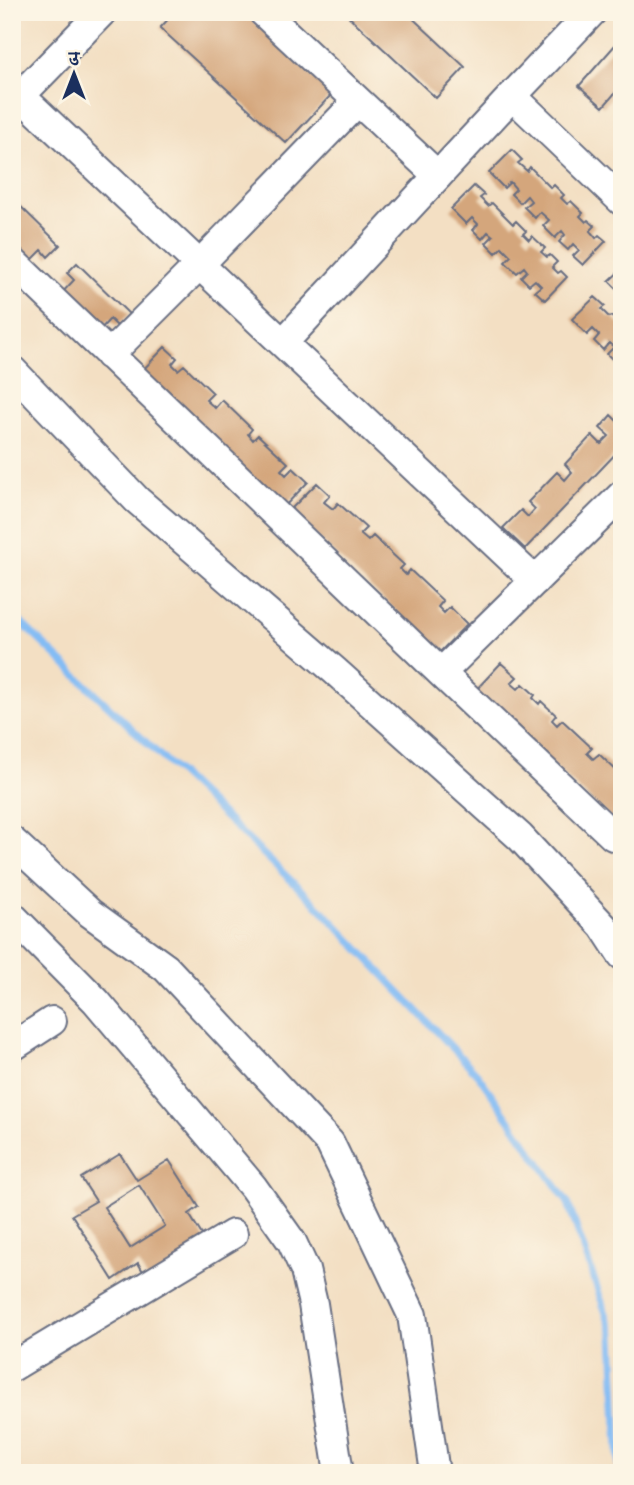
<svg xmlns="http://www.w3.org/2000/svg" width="634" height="1485" viewBox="0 0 634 1485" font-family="Dekko,'Playpen Sans Deva',sans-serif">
<rect width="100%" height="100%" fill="#fcf5e5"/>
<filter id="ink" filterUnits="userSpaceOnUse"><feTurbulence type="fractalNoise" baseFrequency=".0143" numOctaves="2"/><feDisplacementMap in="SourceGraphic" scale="14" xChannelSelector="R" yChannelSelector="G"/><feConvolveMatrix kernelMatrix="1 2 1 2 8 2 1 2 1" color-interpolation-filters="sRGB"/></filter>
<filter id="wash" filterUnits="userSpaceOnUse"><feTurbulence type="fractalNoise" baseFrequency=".00686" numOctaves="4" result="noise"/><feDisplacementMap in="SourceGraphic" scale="28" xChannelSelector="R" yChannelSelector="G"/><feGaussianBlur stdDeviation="1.57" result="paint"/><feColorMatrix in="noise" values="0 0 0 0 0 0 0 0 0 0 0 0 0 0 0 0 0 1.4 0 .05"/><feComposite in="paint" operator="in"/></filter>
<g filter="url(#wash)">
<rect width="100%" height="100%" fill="#f3dfc3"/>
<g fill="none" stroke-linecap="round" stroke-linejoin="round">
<path stroke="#83bcf4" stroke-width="7" d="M12 614 323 911 478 1075 568 1203 613 1334 619 1473"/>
</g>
<g id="blocks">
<path fill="#d4a67b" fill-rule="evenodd" d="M175 12H243L332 94 286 143 160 28Z
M344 12H406L465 67 436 98Z
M616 44 622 50V85L603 107 579 86Z
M512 150 522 160 518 163 527 171 530 167 551 188 554 185 564 195 561 198 567 204 571 201 583 213 580 216 586 222 588 220 595 226 590 231 596 238 599 235 606 241 583 265 573 256 579 250 573 244 568 250 559 242 565 235 562 231 555 238 543 226 549 220 540 212 535 218 524 207 531 201 527 196 520 203 511 194 516 189 510 182 504 188 489 173Z
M474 186 484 195 480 198 488 206 492 203 513 224 516 221 526 231 523 234 529 240 532 236 545 248 541 252 547 257 550 255 557 262 552 267 558 273 561 271 567 277 545 300 535 291 541 286 535 280 529 285 521 277 527 271 524 267 517 273 505 262 511 256 502 247 496 253 486 243 493 236 488 232 482 239 473 230 478 224 472 218 466 224 451 209Z
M12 198 60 245 48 257 42 250 29 263 12 247Z
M77 263 129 314 117 326 110 319 98 332 60 295 74 280 67 273Z
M622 269V294L609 281Z
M595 297 605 306 601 309 609 317 611 316 622 326V360L617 364 607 354 614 347 609 343 603 350 594 341 599 335 593 329 587 335 572 319Z
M165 347 177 358 172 364 178 370 184 365 213 393 206 400 215 408 222 400 252 429 248 434 253 440 258 435 288 463 281 470 286 475 293 468 308 482 280 511 137 376Z
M611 415 622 426V447L525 549 503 528 521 510 528 517 535 509 528 502 557 472 565 480 572 472 565 464 592 435 601 444 609 436 600 428Z
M317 483 330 495 324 502 333 509 338 503 366 528 360 534 368 541 373 536 404 565 400 569 406 575 410 570 443 601 438 607 444 613 450 607 467 624 440 652 289 511Z
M501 663 517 677 511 683 518 689 523 684 535 695 533 698 539 704 541 701 556 715 552 720 557 725 562 720 592 748 587 753 593 759 599 754 622 776V829L474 692Z
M120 1154 137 1180 169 1160 199 1207 189 1214 207 1243 148 1280 138 1263 113 1280 72 1215 96 1201 81 1178ZM139 1185 165 1226 130 1248 104 1207Z"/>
</g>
</g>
<g filter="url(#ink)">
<use href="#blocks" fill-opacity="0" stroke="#676d81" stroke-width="2"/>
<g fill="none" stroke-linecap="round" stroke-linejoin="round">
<defs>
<path id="minor" d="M263 12 438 176
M12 88 535 581
M20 96 102 12
M512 96 622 201
M12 261 441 673 613 836 622 839
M283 343 512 96 592 12
M109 355 199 265 358 101
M12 370 137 500 335 671 520 837 603 926 622 955
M441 673 622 495
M12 841 90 913 166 968 330 1143 412 1315 435 1473
M12 916 96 1001 253 1187 292 1242 305 1270 313 1304 339 1473
M12 1047 52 1021
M12 1367 233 1234"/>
</defs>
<use href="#minor" stroke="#676d81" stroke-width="32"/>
<use href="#minor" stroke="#fff" stroke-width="28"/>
</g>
</g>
<rect width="634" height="1485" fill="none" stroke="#fcf5e5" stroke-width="42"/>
<g transform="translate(74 74)" stroke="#fcf5e5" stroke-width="5" paint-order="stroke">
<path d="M0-5L12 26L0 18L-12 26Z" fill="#1b2f5e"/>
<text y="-10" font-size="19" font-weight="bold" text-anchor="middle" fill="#1b2f5e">उ</text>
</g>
</svg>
